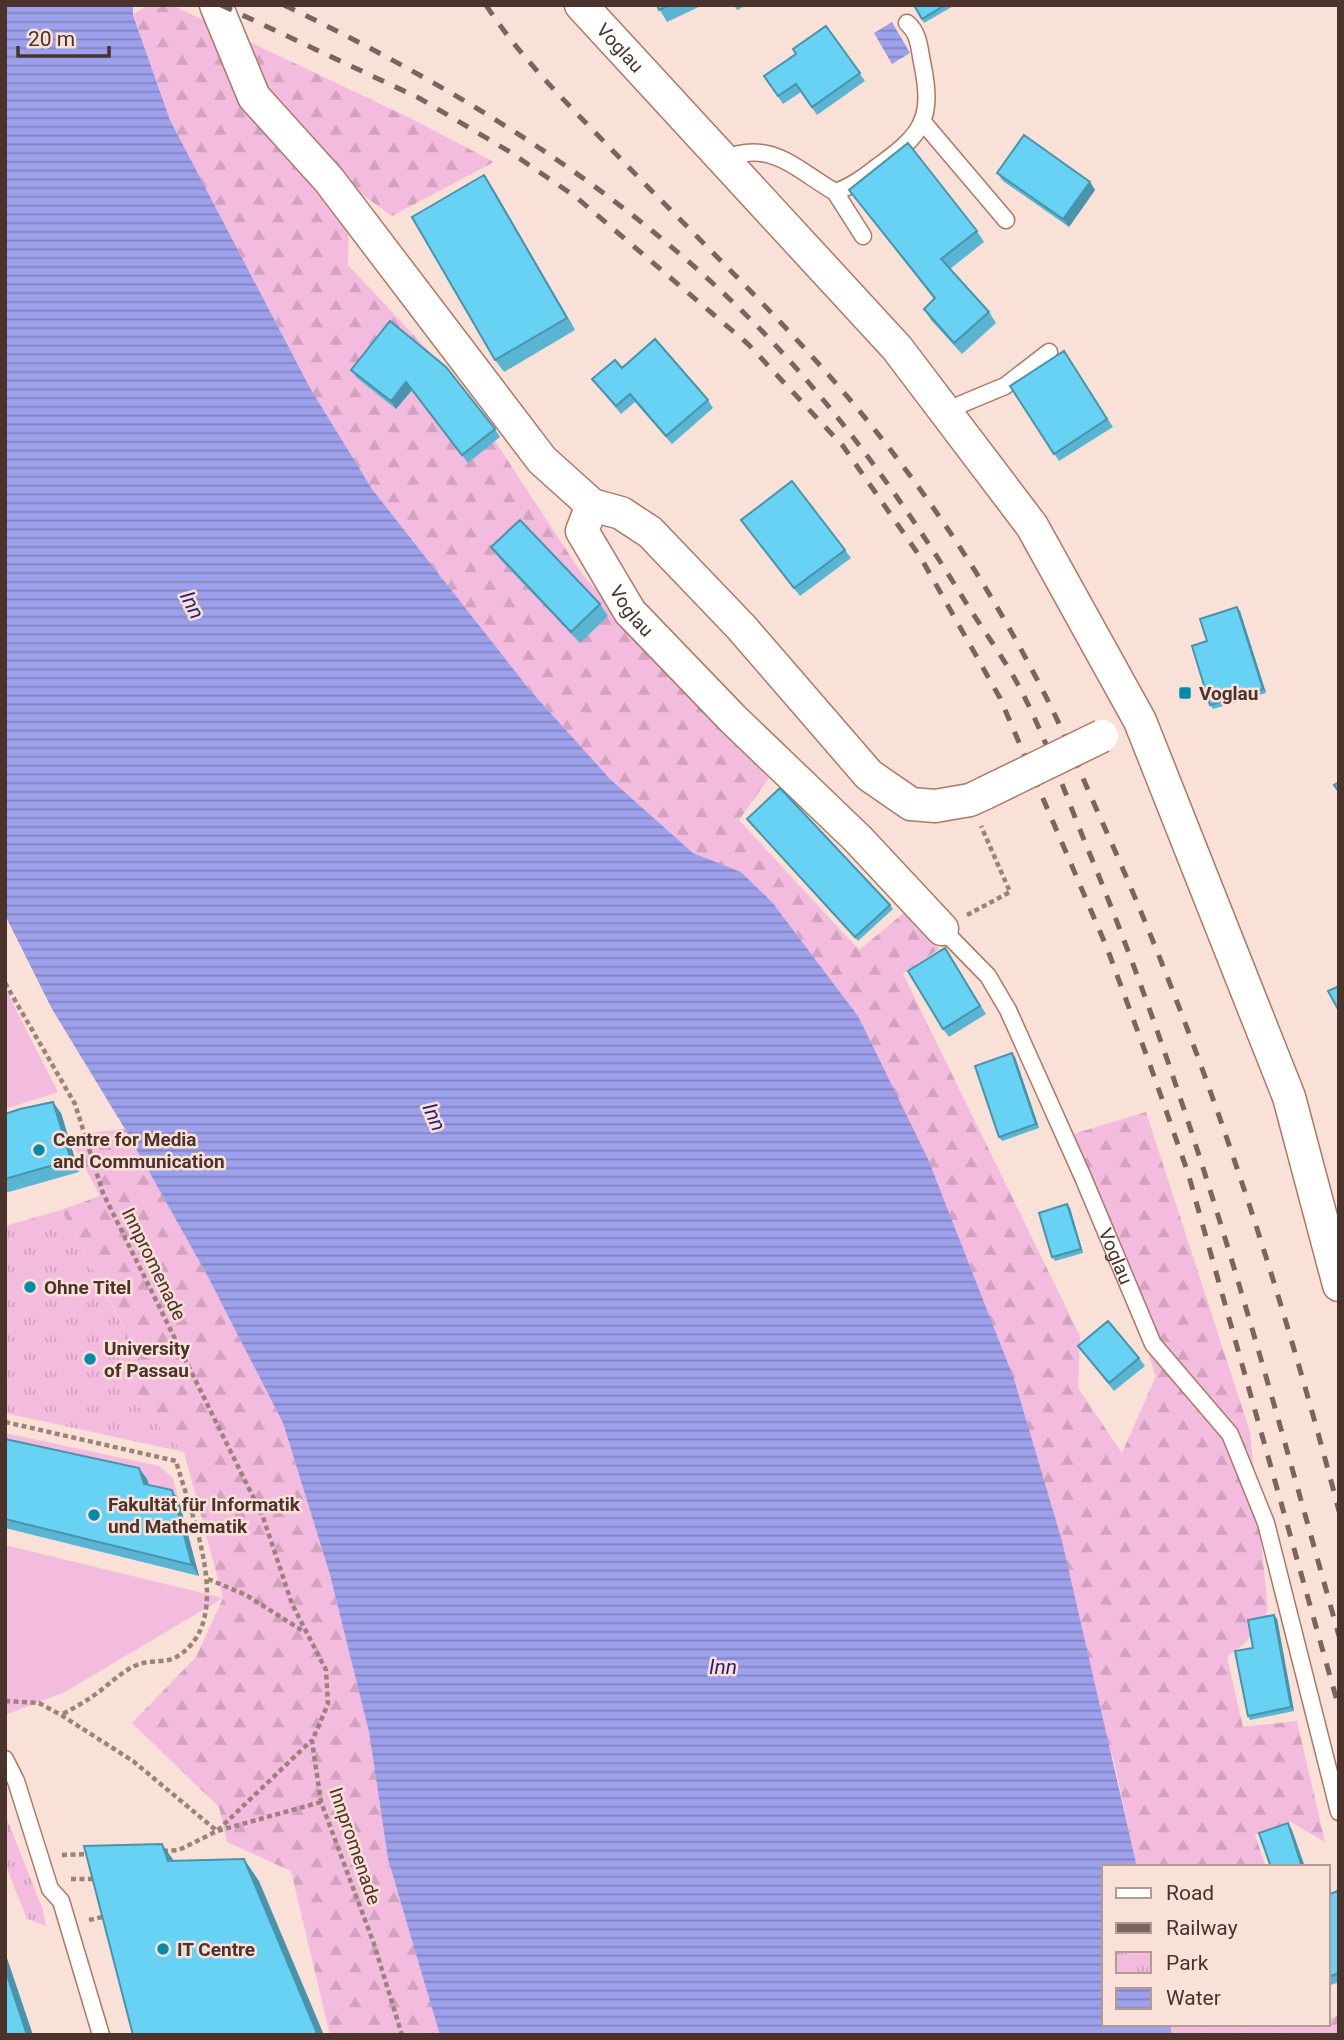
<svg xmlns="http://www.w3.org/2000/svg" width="1344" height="2040" viewBox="0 0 1344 2040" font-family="Roboto,sans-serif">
<defs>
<pattern id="forest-firs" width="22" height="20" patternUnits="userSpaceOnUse" patternTransform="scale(1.75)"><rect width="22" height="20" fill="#f3bcde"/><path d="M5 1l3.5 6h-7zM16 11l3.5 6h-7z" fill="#d2a2bf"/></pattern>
<pattern id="park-tufts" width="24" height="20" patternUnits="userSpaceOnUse" patternTransform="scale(1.75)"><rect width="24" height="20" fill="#f3bcde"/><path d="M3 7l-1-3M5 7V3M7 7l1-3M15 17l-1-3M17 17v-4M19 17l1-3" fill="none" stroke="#d2a2bf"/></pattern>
<pattern id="water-rules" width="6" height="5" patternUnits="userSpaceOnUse" patternTransform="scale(1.75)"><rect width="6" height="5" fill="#9da0eb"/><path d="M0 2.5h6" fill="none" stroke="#8283bf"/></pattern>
</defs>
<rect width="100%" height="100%" fill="#f9e1d8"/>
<path fill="#f3bcde" d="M5 988 58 1092 5 1109Z
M5 1433 159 1466 173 1478 179 1501 5 1456Z
M5 1545 223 1598 65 1692 5 1715Z"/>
<path fill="url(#forest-firs)" d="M149 5H172L412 119 494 162 392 216 349 185 348 265 453 377 582 574 769 778 739 820 859 950 905 912 939 949 903 974 1080 1336 1078 1388 1122 1453 1156 1376 1073 1134 1146 1112 1250 1432 1268 1611 1246 1642 1227 1657 1243 1727 1297 1721 1325 1842 1289 1821 1255 1835 1266 1867H1137L1114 1761 858 1016 772 902 741 872 693 853 610 779 529 689 372 489 310 388 170 120 133 14Z
M125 1129 207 1275 283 1423 330 1575 369 1732 388 1859 441 2035H330L291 1871 227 1842 219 1807 132 1723 196 1657 223 1598 184 1452 131 1398 124 1327 61 1210 100 1196 68 1135Z
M1339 2015V2035H1172L1170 2024H1328V2020Z"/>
<path fill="url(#park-tufts)" d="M61 1210 124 1328 131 1398 184 1452 5 1413V1226Z
M5 1814 43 1910 46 1926 27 1919 5 1864Z"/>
<path fill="url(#water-rules)" d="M5 5H133V15L170 120 310 388 372 489 529 689 610 779 693 853 741 872 772 902 858 1016 928 1159 1014 1379 1062 1541 1137 1867H1104V2024H1170L1172 2035H440L388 1859 369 1732 330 1575 283 1423 207 1275 125 1129 52 1009 5 915Z
M892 22 910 53 892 64 874 33Z"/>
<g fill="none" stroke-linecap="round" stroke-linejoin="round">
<defs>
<g id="lane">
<path d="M922 121 1006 220"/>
<path d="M721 160C771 138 795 169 835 192 851 187 864 177 877 167 923 134 934 119 922 62 919 47 919 33 907 23"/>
<path d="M835 192 863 236"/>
<path d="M945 411 1005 386 1049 352"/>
<path id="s1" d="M942 929 988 976 1008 1010 1082 1175 1153 1344 1230 1434 1266 1523 1339 1812"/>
<path d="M5 1759 16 1781 50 1889 61 1901 101 2035"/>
</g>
<g id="street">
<path d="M216 5 254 97 329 180 542 460 592 505 621 513 650 532 741 627 869 775 911 804 935 806 970 800 985 793"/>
<path id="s2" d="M581 5 897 348 1032 526 1140 721 1289 1097 1339 1285"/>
<path id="s3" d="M592 505 582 531 630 612 733 719 858 839 942 929"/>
</g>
</defs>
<use href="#lane" stroke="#ae7864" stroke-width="19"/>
<use href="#street" stroke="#ae7864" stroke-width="35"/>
<path stroke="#9b837b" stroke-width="4.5" stroke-dasharray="5 3.5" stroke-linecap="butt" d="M967 915 1010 892 981 826
M5 983 75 1104 103 1193 263 1517 292 1604 326 1670 328 1704 312 1741 321 1802 374 1944 402 2035
M5 1422 176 1461C190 1512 237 1619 178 1656 166 1664 150 1659 137 1665 120 1672 108 1686 93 1696 83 1703 72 1709 61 1715
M208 1579 246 1595 303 1631
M5 1701 39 1703 61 1715 133 1761 217 1831 311 1741
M163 1851 179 1850 217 1831 321 1802
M62 1855 92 1854
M71 1879H98
M89 1920 107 1916"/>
<use href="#lane" stroke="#fff" stroke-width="16"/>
<use href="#street" stroke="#fff" stroke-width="32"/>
<path stroke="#7c645c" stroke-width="5" stroke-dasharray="12 12" stroke-linecap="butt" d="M221 5 419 98 510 152 576 197 748 344 843 446 921 558 1000 698 1107 948 1149 1062 1188 1173 1339 1708
M284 5C461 90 623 189 761 330 841 413 908 508 968 606 986 634 1007 663 1022 692 1048 743 1067 799 1089 852 1194 1106 1265 1372 1339 1636
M486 5C521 59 570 106 614 152 710 252 812 346 896 457 952 530 1000 607 1042 689 1065 733 1083 780 1104 826 1203 1048 1277 1275 1339 1511"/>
<defs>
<path id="street-bridge" d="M985 793 1102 736"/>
</defs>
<use href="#street-bridge" stroke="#ae7864" stroke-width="35" stroke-linecap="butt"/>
<use href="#street-bridge" stroke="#fff" stroke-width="32"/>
</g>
<path fill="#59b5d2" d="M657 5H703L667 22Z
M734 5H747L737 10Z
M914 5H955L924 23Z
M826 26 865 81 817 115 801 92 783 104 764 76 796 54Z
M997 173 1090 182 1095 190 1069 227 1003 181Z
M492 187 575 330 504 372 495 360Z
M849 190 977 231 984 242 950 269 989 312 996 323 962 354 931 320 924 309 934 299Z
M390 321 495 429 500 437 468 463 412 390 396 409 357 378 351 370Z
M1064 351 1113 427 1059 461 1010 386Z
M622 368 708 400 713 408 672 444 635 402 621 414 592 379Z
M747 528 845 550 851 558 800 596Z
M491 547 600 604 608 616 580 643 500 559Z
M1240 611 1266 693 1213 709 1210 705 1207 641Z
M747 819 890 905 893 909 858 941Z
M945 948 986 1014 949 1037 943 1029Z
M1015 1057 1039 1128 1002 1141 999 1137Z
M61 1113 79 1172 5 1193V1114Z
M1067 1204 1070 1208 1083 1253 1055 1261 1052 1257Z
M1078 1346 1139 1358 1145 1366 1114 1391Z
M5 1439 147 1479 149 1485 172 1490 179 1501 199 1576 5 1528Z
M1274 1615 1277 1619 1294 1711 1250 1720 1248 1716 1253 1648Z
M1337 1891 1339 1894V1982L1328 1986V1895Z"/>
<path fill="#4993ab" d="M484 175 492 187 575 330 567 318Z
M1090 182 1095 190 1069 227 1063 219Z
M406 382 412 390 396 409 391 401Z
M1237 607 1240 611 1266 693 1263 689Z
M1012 1053 1015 1057 1039 1128 1036 1124Z
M53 1102 61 1113 79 1172 71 1160Z
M1067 1204 1070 1208 1083 1253 1081 1249Z
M139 1468 147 1479 152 1495 144 1484Z
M172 1490 179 1501 199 1576 192 1565Z
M1274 1615 1277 1619 1294 1711 1291 1707Z
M1288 1823 1292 1830 1305 1867H1302Z
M162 1844 177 1865 168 1861Z
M244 1859 259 1881 324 2035H318L317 2033Z
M5 1952 33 2035H27L5 1969Z"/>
<path fill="#68d2f4" stroke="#4993ab" stroke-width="2" d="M657 5H670L659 10Z
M914 5H945L922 19Z
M826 26 860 73 812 107 796 84 778 96 764 76 796 54 793 49Z
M1024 135 1090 182 1063 219 997 173Z
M908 143 977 231 941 259 989 312 954 343 924 309 935 298 849 190Z
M484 175 567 318 495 360 412 217Z
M390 321 446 367 495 429 462 455 406 382 391 401 351 370Z
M655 339 708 400 666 436 630 394 616 406 592 379 615 360 622 368Z
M1064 351 1107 419 1054 454 1010 386Z
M792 481 845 550 794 588 741 520Z
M520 520 600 604 571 632 491 547Z
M1237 607 1263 689 1210 705 1192 646 1207 641 1200 619Z
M1339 782V792L1334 785Z
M780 788 890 905 855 937 747 819Z
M945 948 980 1006 943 1029 908 971Z
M1339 986V1011L1328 991Z
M1012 1053 1036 1124 999 1137 975 1066Z
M53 1102 71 1160 5 1179V1114L20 1109Z
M1067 1204 1081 1249 1052 1257 1039 1213Z
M1108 1321 1139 1358 1109 1383 1078 1346Z
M5 1439 139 1468 144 1484 172 1490 192 1565 5 1519Z
M1274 1615 1291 1707 1248 1716 1235 1651 1253 1648 1248 1620Z
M1288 1823 1302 1867H1271L1259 1833Z
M162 1844 168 1861 244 1859 317 2033 312 2035H133L84 1846Z
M1337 1891 1339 1896V1973L1328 1977V1895Z
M5 1969 27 2035H5Z"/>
<g fill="#038baa" stroke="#f9e1d8" stroke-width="2.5">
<rect x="1178" y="686" width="14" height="14" rx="3.5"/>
<circle cx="39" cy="1150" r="7"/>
<circle cx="30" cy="1287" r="7"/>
<circle cx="90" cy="1359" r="7"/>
<circle cx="94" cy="1515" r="7"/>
<circle cx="163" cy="1949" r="7"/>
</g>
<g text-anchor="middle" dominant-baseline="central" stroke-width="5" stroke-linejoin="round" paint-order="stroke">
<g font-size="19" fill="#4b332b" stroke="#f9e1d8">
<text stroke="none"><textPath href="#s2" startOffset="58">Voglau</textPath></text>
<text stroke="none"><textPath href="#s3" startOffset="122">Voglau</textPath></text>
<text stroke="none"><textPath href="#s1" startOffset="374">Voglau</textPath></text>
<text transform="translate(154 1264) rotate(64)">Innpromenade</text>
<text transform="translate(355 1846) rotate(71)">Innpromenade</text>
</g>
<g font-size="19" font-weight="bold" fill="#4b332b" stroke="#f9e1d8" text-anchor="start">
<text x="1199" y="693">Voglau</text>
<text x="53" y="1139">Centre for Media<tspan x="53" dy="22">and Communication</tspan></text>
<text x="44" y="1287">Ohne Titel</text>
<text x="104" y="1348">University<tspan x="104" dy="22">of Passau</tspan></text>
<text x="108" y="1504">Fakultät für Informatik<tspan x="108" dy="22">und Mathematik</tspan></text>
<text x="177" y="1949">IT Centre</text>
</g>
<g font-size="21" font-style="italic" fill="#2b1e74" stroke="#f9e1d8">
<text transform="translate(192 605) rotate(64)">Inn</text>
<text transform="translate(434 1117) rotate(67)">Inn</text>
<text x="723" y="1667">Inn</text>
</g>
</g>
<rect width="1344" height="2040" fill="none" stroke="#4b332b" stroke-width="14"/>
<rect x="1102" y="1865" width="228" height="161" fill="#f9e1d8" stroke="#b39b93" stroke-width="2"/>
<rect x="1116" y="1888" width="35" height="10" fill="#ffffff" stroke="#b39b93" stroke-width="2"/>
<text x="1166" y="1900" font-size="21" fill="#4b332b">Road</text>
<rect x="1116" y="1923" width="35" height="10" fill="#7c645c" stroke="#b39b93" stroke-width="2"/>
<text x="1166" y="1935" font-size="21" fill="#4b332b">Railway</text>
<rect x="1116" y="1952" width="35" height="21" fill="url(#park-tufts)" stroke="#b39b93" stroke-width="2"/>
<text x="1166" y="1970" font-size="21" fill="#4b332b">Park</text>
<rect x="1116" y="1988" width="35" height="21" fill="url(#water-rules)" stroke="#b39b93" stroke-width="2"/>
<text x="1166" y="2005" font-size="21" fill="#4b332b">Water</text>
<path d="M18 46v10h91v-10" fill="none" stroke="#4b332b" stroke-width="3.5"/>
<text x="28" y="46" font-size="21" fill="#4b332b" stroke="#f9e1d8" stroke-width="5" paint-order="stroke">20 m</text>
</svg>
